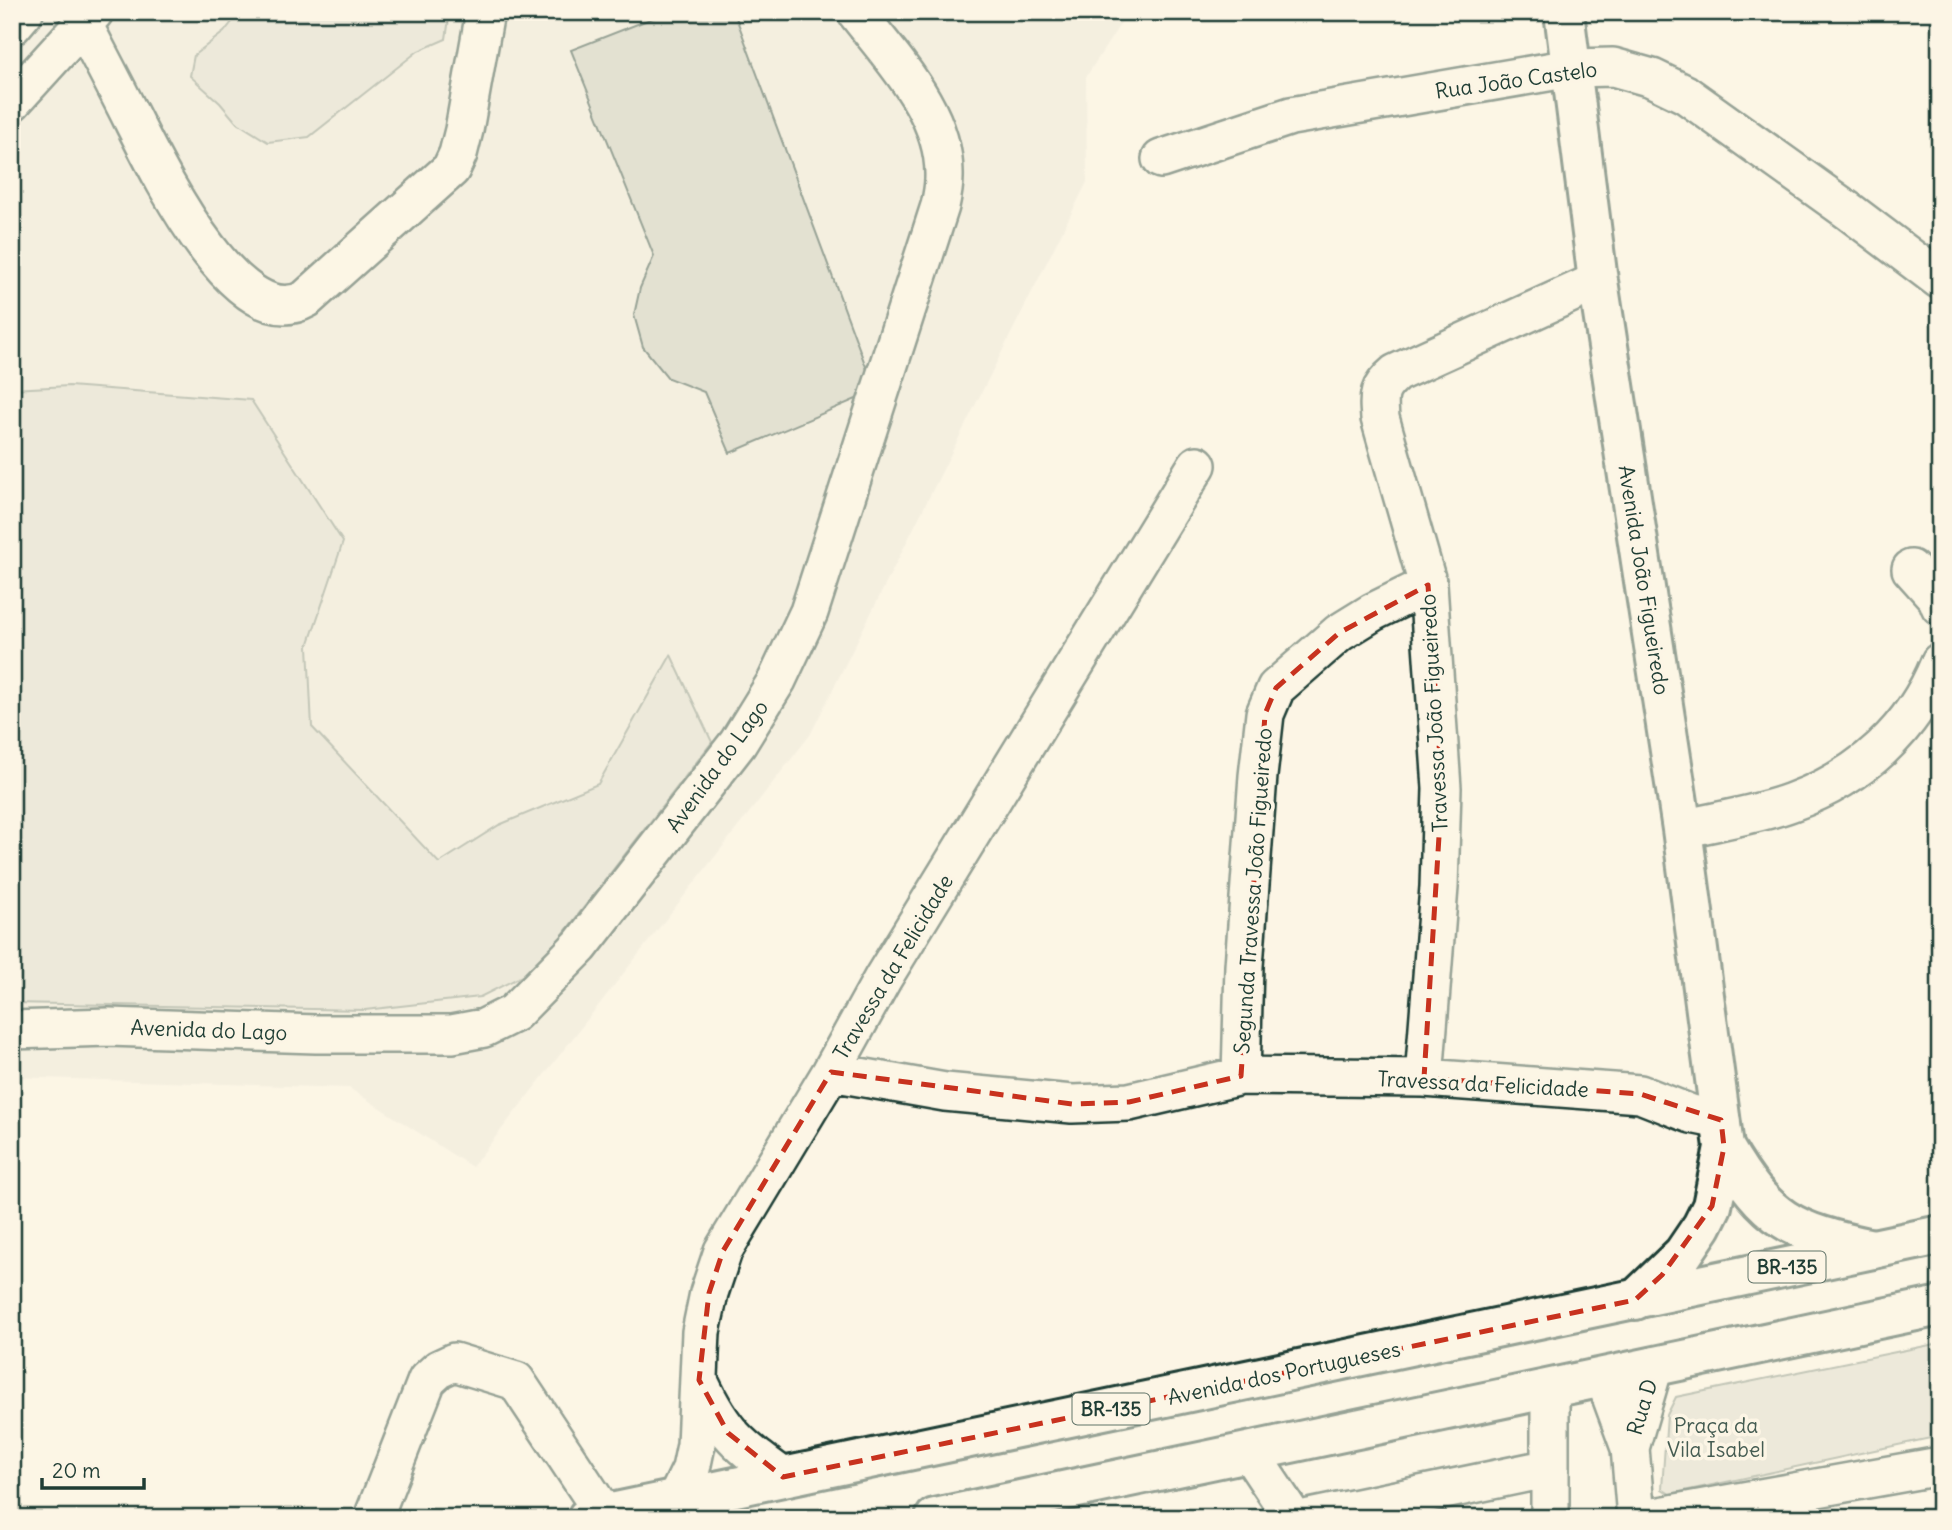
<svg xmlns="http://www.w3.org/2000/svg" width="1952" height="1530" viewBox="0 0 1952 1530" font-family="Delius,sans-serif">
<rect width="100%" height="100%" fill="#fcf5e5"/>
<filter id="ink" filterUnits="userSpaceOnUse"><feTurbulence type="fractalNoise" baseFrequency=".0143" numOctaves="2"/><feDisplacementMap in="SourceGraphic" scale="14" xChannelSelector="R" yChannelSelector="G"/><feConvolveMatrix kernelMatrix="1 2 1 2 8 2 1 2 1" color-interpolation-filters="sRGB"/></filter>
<g filter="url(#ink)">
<path fill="#ece7d8" d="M12 12H1128L1086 77 1087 182 810 735 472 1167 349 1088 12 1077Z"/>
<path fill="#dcdacc" stroke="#7e8c80" stroke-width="2" d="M240 12H450L446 39 418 51 309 137 268 142 236 122 220 103 190 76 194 55 224 32Z
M69 386 251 400 343 542 308 646 312 727 439 863 499 825 598 784 671 655 712 742 536 969 480 997 365 1010 12 1003V389Z
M1940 1343V1436L1670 1494 1662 1489 1667 1415 1676 1397Z"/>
<path fill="#c5c7b9" stroke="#1f3d34" stroke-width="2" d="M668 12H734L875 391 730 453 704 392 668 378 643 347 634 315 640 288 654 256 571 50Z
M1940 1513V1518H1914Z"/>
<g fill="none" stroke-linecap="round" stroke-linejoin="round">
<defs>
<path id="minor" d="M83 24C99 55 116 87 132 119 155 164 237 338 306 299L451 169 458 154 464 130 485 12
M12 26 24 12
M12 102 94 12
M1161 159 1291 116 1571 68 1613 67 1652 78 1685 94 1850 212 1940 280
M1911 569 1937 598 1940 606
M1682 829C1716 821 1761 814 1792 802 1861 777 1913 730 1940 662
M12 1030 109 1027 316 1034H452L484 1028 514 1013 580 946 738 743 777 680 809 612 940 206C942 197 944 187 944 178 946 113 893 60 856 12
M831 1072 945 1092 1072 1104 1129 1102 1241 1076 1424 1078 1640 1094 1691 1114 1721 1120
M1241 1076 1244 966 1258 776 1265 714 1276 688 1339 633 1373 612 1428 585
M1424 1078 1439 887 1442 788 1428 585 1380 418C1378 395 1378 388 1396 373L1598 281
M1604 1377 1630 1448 1636 1518
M700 1383C724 1434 739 1445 783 1477
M1550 1389V1518
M1630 1448 1654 1366
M1249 1452 1293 1518
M676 1500 691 1469 696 1445 701 1332 709 1293 723 1251 831 1072 883 978 1197 465
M373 1518 427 1380 439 1369 454 1362 516 1381 604 1514
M1309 1518 1550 1468
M1649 1518 1940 1466"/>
<path id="major" d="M1564 12 1598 281 1682 829 1724 1147 1712 1206 1702 1226 1683 1254 1635 1300
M1724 1147C1767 1221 1792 1232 1873 1249"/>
<path id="highway" d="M587 1518 1940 1235
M935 1518 1940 1306"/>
</defs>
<use href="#minor" stroke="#1f3d34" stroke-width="42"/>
<use href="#major" stroke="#1f3d34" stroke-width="44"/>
<use href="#highway" stroke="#1f3d34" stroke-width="44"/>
<use href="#minor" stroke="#fcf5e5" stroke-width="37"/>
<use href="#major" stroke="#fcf5e5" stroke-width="38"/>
<use href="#highway" stroke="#fcf5e5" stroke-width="38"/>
</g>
</g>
<path d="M0 0H1952V1530H0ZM1428 585 1442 788 1424 1078 1640 1094 1721 1120 1724 1147 1712 1206 1662 1275 1635 1300 783 1477 728 1433 699 1380 709 1293 723 1251 831 1072 1072 1104 1129 1102 1241 1076 1265 714 1276 688 1339 633Z" fill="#fcf5e5" fill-opacity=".55" fill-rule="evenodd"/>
<path fill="none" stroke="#c8321e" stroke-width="5" stroke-dasharray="14 9" stroke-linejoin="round" d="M1428 585 1442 788 1424 1078 1640 1094 1721 1120 1724 1147 1712 1206 1662 1275 1635 1300 783 1477 728 1433 699 1380 709 1293 723 1251 831 1072 1072 1104 1129 1102 1241 1076 1265 714 1276 688 1339 633Z"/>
<g text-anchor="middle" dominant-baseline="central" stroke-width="7" stroke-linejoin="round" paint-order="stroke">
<g fill="#fcf5e5" stroke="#617469" stroke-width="2">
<rect x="1748.5" y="1251.5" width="77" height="31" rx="5"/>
<rect x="1072.5" y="1393.5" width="77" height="31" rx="5"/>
</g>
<g font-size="19" font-weight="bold" fill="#1f3d34">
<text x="1787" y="1267">BR-135</text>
<text x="1111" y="1409">BR-135</text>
</g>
<g font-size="21" fill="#1f3d34" stroke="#fcf5e5">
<text transform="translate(1516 80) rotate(-8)">Rua João Castelo</text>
<text transform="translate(1644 580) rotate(81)">Avenida João Figueiredo</text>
<text transform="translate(1434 713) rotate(-93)">Travessa João Figueiredo</text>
<text transform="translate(717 766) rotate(-54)">Avenida do Lago</text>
<text transform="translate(1253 891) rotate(-86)">Segunda Travessa João Figueiredo</text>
<text transform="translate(893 967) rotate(-59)">Travessa da Felicidade</text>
<text transform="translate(209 1030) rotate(2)">Avenida do Lago</text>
<text transform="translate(1483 1084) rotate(3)">Travessa da Felicidade</text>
<text transform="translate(1284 1373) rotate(-12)">Avenida dos Portugueses</text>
<text transform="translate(1642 1407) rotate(-73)">Rua D</text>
</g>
<g font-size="21" fill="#455c52" stroke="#fcf5e5">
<text x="1716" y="1425">Praça da<tspan x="1716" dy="24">Vila Isabel</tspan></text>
</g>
</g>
<rect width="1952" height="1530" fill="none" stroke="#fcf5e5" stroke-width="42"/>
<rect x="21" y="21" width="1910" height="1488" fill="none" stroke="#1f3d34" stroke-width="2.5" filter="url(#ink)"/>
<path d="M42 1478v10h102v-10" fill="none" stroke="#1f3d34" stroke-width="3.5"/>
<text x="52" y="1478" font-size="21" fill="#1f3d34" stroke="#fcf5e5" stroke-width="5" paint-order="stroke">20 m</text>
</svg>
